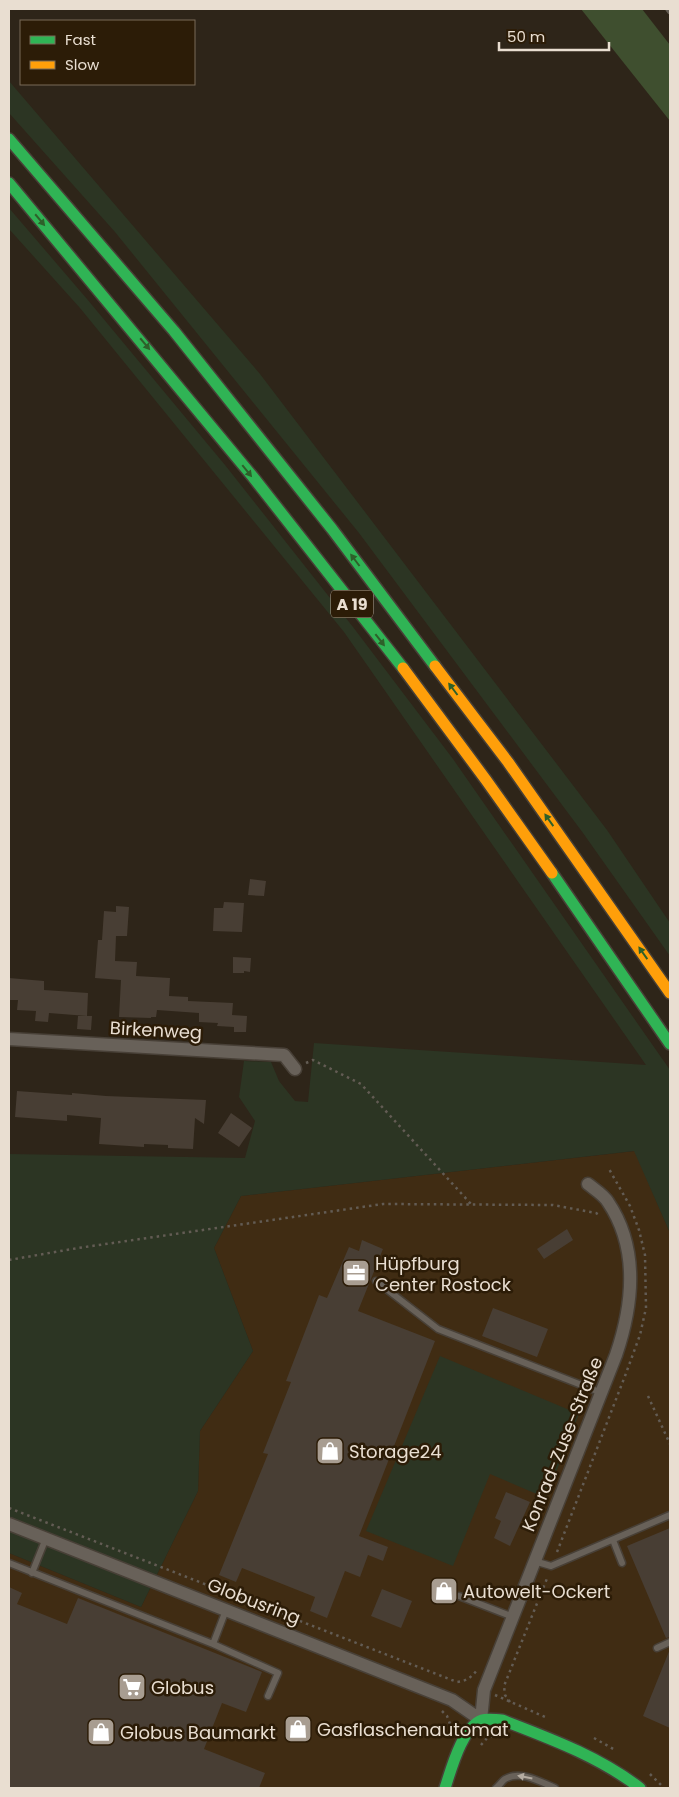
<svg xmlns="http://www.w3.org/2000/svg" width="679" height="1797" viewBox="0 0 679 1797" font-family="Poppins,sans-serif">
<rect width="100%" height="100%" fill="#2e2519"/>
<path fill="#402c13" d="M635 1151 670 1233V1788H9V1553L141 1607 198 1491 200 1431 253 1351 214 1248 241 1196Z"/>
<path fill="#2c3523" d="M9 81 260 374 607 830 670 923V956L583 833 359 533 115 232 9 113Z
M9 208 87 299 225 465 353 627 453 759 670 1070V1233L634 1151 241 1196 214 1248 253 1351 200 1431 198 1491 141 1607 9 1553V1154L245 1158 255 1121 239 1097 244 1061 271 1062 279 1081 295 1101 308 1102 314 1043 646 1065 344 632 80 308 9 229Z
M440 1356 579 1414 546 1498 490 1474 453 1566 366 1531Z"/>
<path fill="#3f4f2f" d="M581 9H642L670 45V121Z"/>
<path fill="#483e34" d="M250 879 266 881 264 896 248 895Z
M224 902 244 903 242 932 213 931 214 908H223Z
M116 906 129 907 127 936H116L115 961 137 962 136 976 170 978 169 996 188 997V1001L233 1003 232 1015 247 1016 246 1032H234V1027L217 1026 218 1023 199 1022V1013L157 1010 156 1017H151V1018L119 1017 121 980 95 978 98 940H102L104 911 116 912Z
M233 957 251 958 250 972 244 971V973H233Z
M9 978 44 981V990L88 993 87 1016 49 1013 48 1022 35 1021 36 1011 17 1010 18 1000H9Z
M78 1016H92L91 1030 77 1029Z
M17 1091 72 1095V1093L106 1096 206 1100 204 1124 195 1118 193 1149 168 1148V1145L144 1144V1147L99 1144 101 1118 67 1115V1121L15 1117Z
M231 1113 252 1128 239 1147 218 1133Z
M567 1229 573 1240 544 1259 537 1249Z
M362 1240 383 1249 358 1311 435 1341 359 1536 388 1547 383 1561 368 1555 360 1577 345 1571 327 1618 310 1611 315 1597 242 1568 236 1582 219 1575 268 1454 263 1453 291 1382 286 1381 319 1295 327 1298 349 1247 359 1251Z
M493 1308 548 1329 537 1357 482 1336Z
M506 1492 530 1502 510 1546 494 1538 501 1521 495 1518Z
M670 1528V1637L666 1638 627 1546Z
M9 1587 22 1593 17 1604 67 1624 78 1598 262 1672 246 1712 222 1703 204 1749 265 1773 259 1788H9Z
M382 1589 412 1601 401 1628 371 1616Z
M670 1649V1728L643 1716Z"/>
<g fill="none" stroke-linecap="round" stroke-linejoin="round">
<defs>
<path id="lane" d="M376 1281 438 1329 602 1393
M613 1540 622 1563
M534 1561 551 1566 670 1515
M9 1563 213 1644 278 1673 268 1696
M32 1573 46 1538
M459 1596 513 1617
M213 1644 226 1610
M657 1648 670 1642
M496 1788C499 1786 502 1781 505 1779 520 1770 541 1782 555 1788"/>
<path id="street" d="M9 1039 284 1055 295 1069
M9 1524 452 1700 481 1720
M481 1720 484 1690 616 1355C633 1305 639 1248 608 1202 604 1195 594 1189 588 1184"/>
<path id="fast" d="M9 139 174 331 332 529 435 666
M9 183 253 477 403 668
M552 873 670 1044
M445 1788C451 1770 462 1727 482 1720 488 1718 496 1720 502 1720 551 1739 598 1756 640 1788"/>
<path id="slow" d="M435 666 508 762 670 993
M403 668 486 780 552 873"/>
</defs>
<use href="#lane" stroke="#484037" stroke-width="9"/>
<use href="#street" stroke="#484037" stroke-width="15"/>
<use href="#fast" stroke="#484037" stroke-width="14"/>
<use href="#slow" stroke="#484037" stroke-width="14"/>
<path stroke="#635c54" stroke-width="2.5" stroke-dasharray="2.5 4" stroke-linecap="butt" d="M306 1063 313 1060 361 1084 471 1204
M9 1260 78 1248 383 1204 553 1205 596 1213 599 1215
M648 1396 670 1444
M9 1508 457 1682C466 1681 471 1678 477 1670
M557 1552 625 1376 640 1335 646 1308 645 1255 639 1230 630 1206 609 1169
M495 1695 545 1717
M510 1702 505 1695 504 1686 548 1576
M442 1711 447 1716 450 1724 454 1725
M594 1738 615 1750
M481 1745 487 1738 492 1736
M650 1774 664 1788"/>
<use href="#lane" stroke="#686159" stroke-width="6"/>
<use href="#street" stroke="#686159" stroke-width="12"/>
<use href="#fast" stroke="#30b455" stroke-width="11"/>
<use href="#slow" stroke="#ff9f0a" stroke-width="11"/>
<path stroke="#655e55" stroke-width="4" stroke-dasharray="6 6" stroke-linecap="butt" d="M667 9 670 13"/>
</g>
<defs><path id="oneway-solid" d="M-6-.8H1V-3.2L6.5 0L1 3.2V.8H-6Z" transform="scale(1.25)"/></defs>
<g fill="#2e602a">
<use href="#oneway-solid" transform="translate(40 220) rotate(50)"/>
<use href="#oneway-solid" transform="translate(145 344) rotate(50)"/>
<use href="#oneway-solid" transform="translate(247 471) rotate(51)"/>
<use href="#oneway-solid" transform="translate(355 560) rotate(-127)"/>
<use href="#oneway-solid" transform="translate(380 640) rotate(52)"/>
<use href="#oneway-solid" transform="translate(453 689) rotate(-127)"/>
<use href="#oneway-solid" transform="translate(549 820) rotate(-125)"/>
<use href="#oneway-solid" transform="translate(643 953) rotate(-125)"/>
</g>
<use fill="#b5aca1" href="#oneway-solid" transform="translate(525 1777) rotate(-169)"/>
<defs>
<symbol id="office-square" viewBox="-11 -11 22 22"><rect x="-9" y="-9" width="18" height="18" rx="4" fill="#a89d91" stroke="#2c1c07"/><path d="M-6-3h4V-5.5h4V-3h4V5H-6ZM-1-4.5V-3h2v-1.5ZM-6 0V1H6V0Z" fill="#fff"/></symbol>
<symbol id="shop-square" viewBox="-11 -11 22 22"><rect x="-9" y="-9" width="18" height="18" rx="4" fill="#a89d91" stroke="#2c1c07"/><path d="M-5-2.5h2.3a2.7 3.5 0 0 1 5.4 0H5L5.5 6h-11ZM-1.5-2.5h3a1.5 2.3 0 0 0-3 0Z" fill="#fff"/></symbol>
<symbol id="supermarket-square" viewBox="-11 -11 22 22"><rect x="-9" y="-9" width="18" height="18" rx="4" fill="#a89d91" stroke="#2c1c07"/><path d="M-6-5.5h2.5l.6 2H6L4.5 2H-2.5L-4.4-4H-6ZM-1.5 3.2a1.3 1.3 0 1 0 .1 0ZM3 3.2a1.3 1.3 0 1 0 .1 0Z" fill="#fff"/></symbol>
</defs>
<g fill-rule="evenodd">
<use href="#office-square" x="340" y="1257" width="32" height="32"/>
<use href="#shop-square" x="314" y="1435" width="32" height="32"/>
<use href="#shop-square" x="428" y="1575" width="32" height="32"/>
<use href="#supermarket-square" x="116" y="1671" width="32" height="32"/>
<use href="#shop-square" x="282" y="1713" width="32" height="32"/>
<use href="#shop-square" x="85" y="1716" width="32" height="32"/>
</g>
<g text-anchor="middle" dominant-baseline="central" stroke-width="5" stroke-linejoin="round" paint-order="stroke">
<rect fill="#2c1c07" stroke="#b0a494" stroke-width="1" x="331" y="590.5" width="42" height="27" rx="4"/>
<g font-size="16" font-weight="bold" fill="#e9ded1">
<text x="352" y="604">A 19</text>
</g>
<g font-size="18" fill="#e9ded1" stroke="#2c1c07">
<text transform="translate(156 1030) rotate(3)">Birkenweg</text>
<text transform="translate(562 1444) rotate(-68)">Konrad-Zuse-Straße</text>
<text transform="translate(254 1601) rotate(21)">Globusring</text>
</g>
<g font-size="18" fill="#e9ded1" stroke="#2c1c07" text-anchor="start">
<text x="375" y="1263">Hüpfburg<tspan x="375" dy="21">Center Rostock</tspan></text>
<text x="349" y="1451">Storage24</text>
<text x="463" y="1591">Autowelt-Ockert</text>
<text x="151" y="1687">Globus</text>
<text x="317" y="1729">Gasflaschenautomat</text>
<text x="120" y="1732">Globus Baumarkt</text>
</g>
</g>
<rect width="679" height="1797" fill="none" stroke="#e9ded1" stroke-width="20"/>
<rect x="20" y="20" width="175" height="65" fill="#2c1c07" stroke="#786a58"/>
<rect x="30" y="36" width="25" height="8" fill="#30b455" stroke="#786a58"/>
<text x="65" y="45" font-size="15" fill="#e9ded1">Fast</text>
<rect x="30" y="61" width="25" height="8" fill="#ff9f0a" stroke="#786a58"/>
<text x="65" y="70" font-size="15" fill="#e9ded1">Slow</text>
<path d="M499 42v8h110v-8" fill="none" stroke="#e9ded1" stroke-width="2.5"/>
<text x="507" y="42" font-size="15" fill="#e9ded1" stroke="#2c1c07" stroke-width="4" paint-order="stroke">50 m</text>
</svg>
